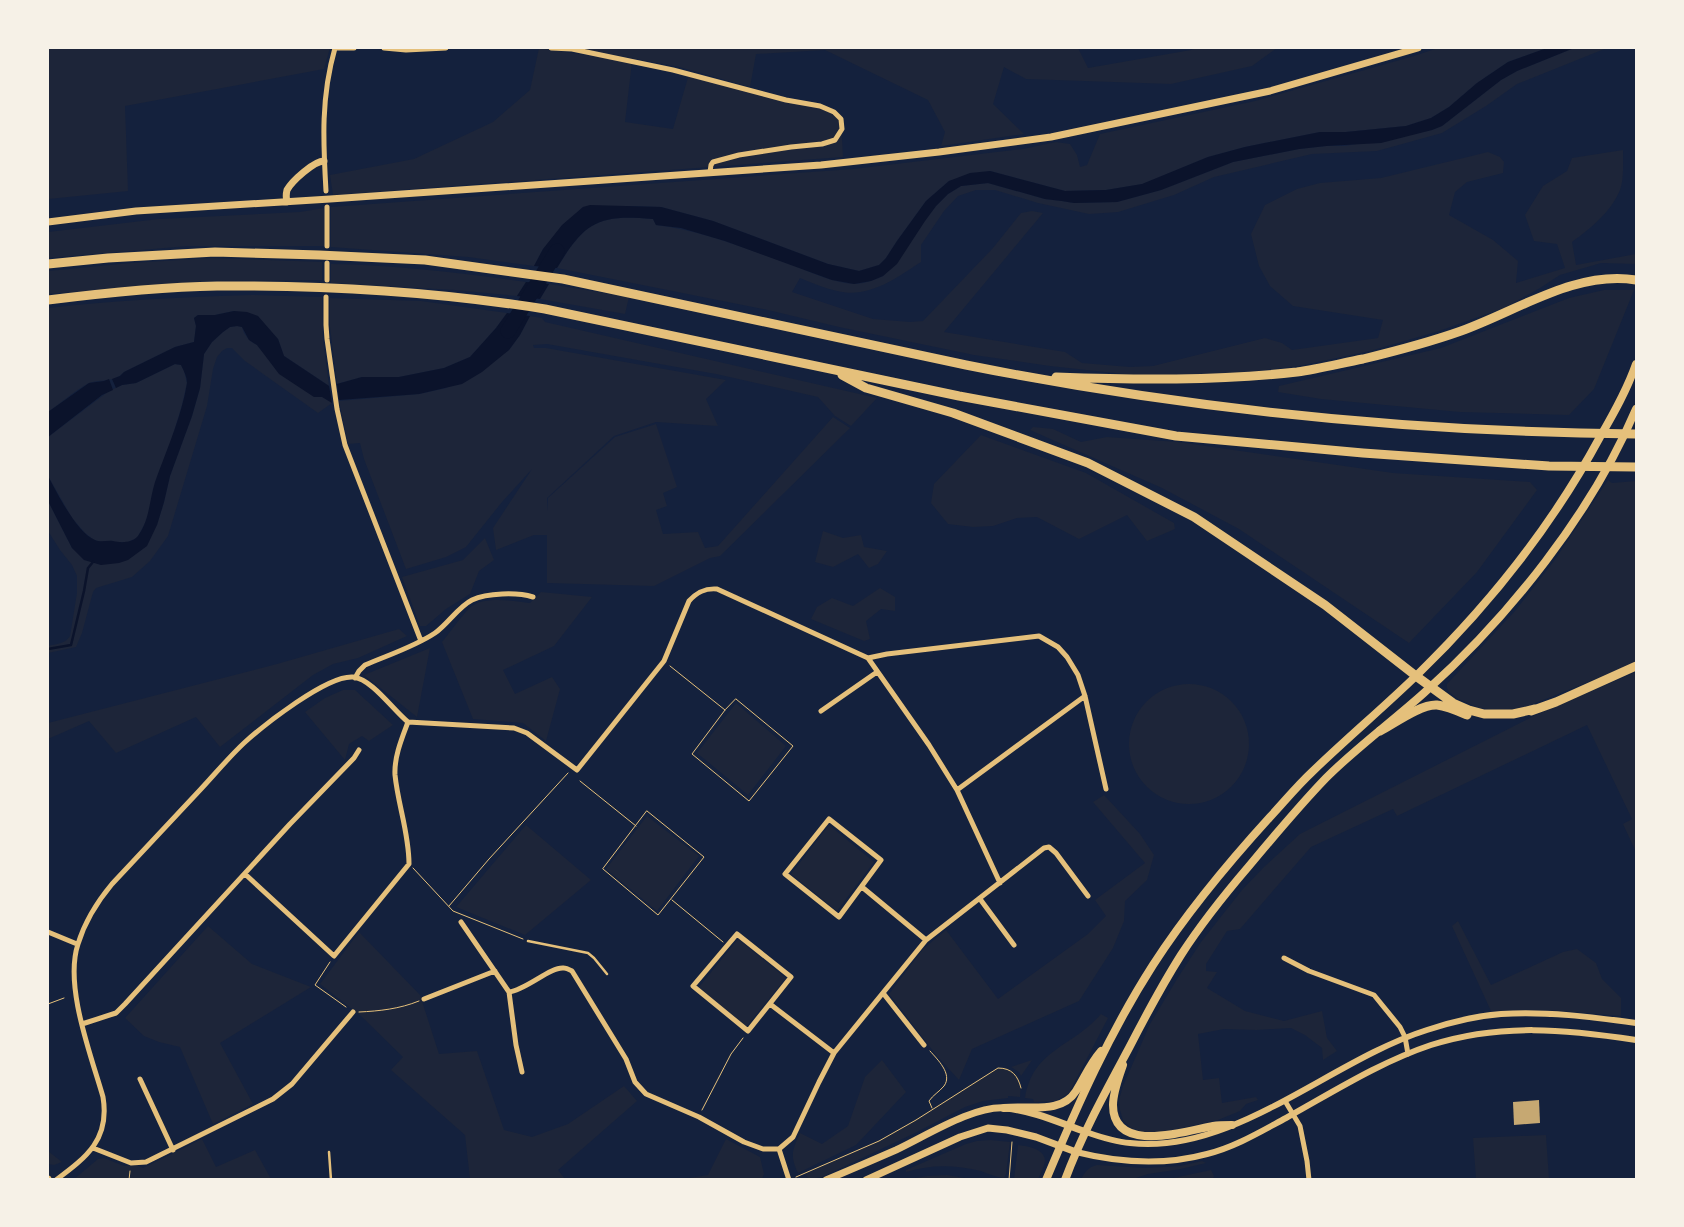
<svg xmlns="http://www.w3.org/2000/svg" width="1684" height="1227" viewBox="0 0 1684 1227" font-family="Barlow,sans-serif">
<rect width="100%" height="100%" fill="#14213d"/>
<path fill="#1d2539" d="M48 48H330L324 69 125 106 128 191 48 199Z
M539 48 632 62 625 122 673 129 689 74 820 106 841 119 843 157 333 195 330 175 414 159 493 122 530 90Z
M577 48H1078L1088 68 1191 50 1196 48H1277L1252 66 1171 84 1026 79 1004 67 993 104 1024 134 941 146 945 132 928 100 825 50 756 54 750 87 679 67Z
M1438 48H1547L1508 62 1477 83 1449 107 1431 118 1406 126 1346 132H1320L1245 147 1208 157 1143 184 1106 190 1065 191 990 171 949 181 926 201 897 241 886 258 879 265 859 271 828 264 713 221 661 207 633 206 583 207 543 249 534 266 468 257 331 247V207L853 169 1023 149 1056 142 1070 144 1077 155 1080 167 1087 165 1100 134 1255 101 1414 56Z
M1574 48H1607L1517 84 1486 106 1442 133 1377 151 1312 154 1214 177 1174 195 1118 212 1089 214 1038 203 995 190H976L958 196 944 211 921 245V262C896 278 869 299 837 291 824 288 812 283 800 278L792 292 873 319 910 322 923 321 993 248 1021 213 1032 211 1043 213 944 332 1065 352 1082 363 1130 367 1153 366 1265 338 1282 343 1292 350 1378 338 1383 320 1293 306 1270 286 1259 266 1251 234 1265 205 1297 189 1320 183 1381 178 1488 152 1500 157 1504 162 1503 173 1467 182 1455 192 1449 215 1493 240 1518 261 1516 283 1565 268 1557 244 1534 241 1525 215 1543 186 1567 171 1572 158 1623 150C1623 161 1624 180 1620 190 1611 212 1591 228 1572 242L1576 265 1636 254V264L1601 263 1560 275 1540 288 1504 308 1439 331 1370 351 1299 366 1222 375 1151 377 1050 366 974 355 839 327 768 310 557 268C585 221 599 214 653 219L656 225C704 231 750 250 795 266 813 273 834 283 854 284 864 284 874 280 883 276L936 206 948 194 961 186 988 183 1045 199 1062 201 1074 203 1117 202 1161 190 1233 162 1299 149 1326 146H1345L1432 130 1442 126 1501 80 1517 71Z
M324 208V246H188L48 258V232L159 219 300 212Z
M212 258 322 262V280L208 281 48 294V271L131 263Z
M331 264C397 265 461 273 526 282L517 296 455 290 331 283Z
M549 284 629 297 625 314 540 299Z
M1604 290H1634L1594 389 1569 415 1460 412 1321 399 1278 392 1279 386 1441 348 1569 298Z
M252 295 322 297 323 339 329 386 284 356 278 339 234 311 215 315H198L194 318 196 326 194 342 175 347 124 372C113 384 99 378 87 384 73 392 61 403 48 412V308C115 300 184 297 252 295Z
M330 298 421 301 507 313 496 328 470 357 444 368 399 377H362L337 384 330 327Z
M530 316 542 318 545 322 877 398 851 426 835 416 818 397 716 374 547 344 533 345 534 348H546L726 380 706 399 718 426 656 422 614 436 547 498V512L548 498 615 437 656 424 677 487 663 493 667 506 656 510 663 534 698 532 705 548 718 546 833 417 850 428 720 556 710 558 654 586 547 583V535H534L496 550 493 528 532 469 502 502 466 547 446 557 406 569 364 459 360 443 348 444 339 401 419 394 446 388 509 350 520 335Z
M237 326 242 327 244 333 249 340 257 345 268 358 332 403 318 413 245 361 232 348H227L222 351 217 357 213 369 207 406 168 536 150 561 132 577 96 588 93 592 82 633 76 647 48 653V646C56 644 65 644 70 636L77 593V576L72 565 60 550 48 531V501L72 548 101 565 157 525 164 502 170 476 192 416 200 388 204 354 212 342 223 332 230 327Z
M175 364 181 365 184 371 187 383 182 405 148 518 137 538 128 542H102L94 540 85 533 72 518 48 476V437L109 391 122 385 136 383Z
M1033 427 1053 429 1081 442 1107 437 1178 442 1393 473 1530 482 1537 490 1477 572 1409 643 1239 529 1162 488 1030 430Z
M981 435 1086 473 1174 523 1175 529 1147 541 1127 515 1079 539 1037 517 1017 518 993 526 973 527 948 524 931 503 934 484Z
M1608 480 1612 483 1636 481V663L1528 706 1506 711 1479 708 1458 699 1449 692 1447 688V684L1515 611 1554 561Z
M823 531 843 538 861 535 864 547 887 551 878 564 869 568 858 554 833 567 815 562Z
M485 538 494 560 479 571 470 594 446 609 426 626H420L402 577 463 560Z
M880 588 895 597V611L881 609 866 621 870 639 864 641 811 619 817 607 832 598 853 606Z
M541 592 592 597 554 646 503 670 515 694 552 677 560 689 546 741 523 723 473 719 442 642C449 634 464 612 472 606 486 596 514 601 530 603Z
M399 629 407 636 358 658 333 664 313 675 220 747 196 717 116 753 89 721 48 739V723L277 664Z
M430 648 417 717 364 675Z
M1636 672V852L1623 824 1632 819 1587 725 1397 816 1393 809 1311 847 1240 929 1227 931 1206 964V971L1217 972 1207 988 1245 1011 1284 1021 1322 1011 1327 1038 1337 1051 1323 1060 1322 1048 1305 1035 1291 1028 1256 1030 1224 1029 1198 1034 1203 1080 1219 1078 1222 1103 1256 1097 1258 1100 1246 1104 1240 1111 1218 1120 1159 1133 1142 1132 1131 1128 1123 1120 1120 1110 1119 1100 1123 1086 1150 1024 1177 979 1201 942 1242 890 1264 867 1300 834 1538 714Z
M1129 744a60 60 0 1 1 120 0a60 60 0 1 1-120 0Z
M343 690H355L393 725 369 741 362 736 349 744 345 760 305 712 325 698Z
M736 703 786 746 748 795 697 753Z
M1104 795 1140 834 1154 855 1147 880 1125 901 1124 921 1113 948 1079 1001 972 1049 959 1080 937 1056 889 994 923 949 946 930 998 999 1088 934 1106 916 1095 900 1145 863 1093 802Z
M647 816 699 856 657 911 606 869Z
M526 825 591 880 525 935 456 907Z
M829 825 874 862 837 911 791 874Z
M1458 921 1491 985 1563 952 1577 949 1596 963 1602 979 1621 998V1016L1549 1010 1491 1011 1452 926Z
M208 926 252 964 311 987 220 1043 253 1104 213 1124 180 1047 159 1042 144 1036 125 1018Z
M359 932 420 995 439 1054 477 1051 504 1130 532 1137 568 1124 624 1086 637 1101 558 1170 565 1179H470L465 1135 391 1070 403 1057 361 1016 320 984Z
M738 939 786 978 746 1027 699 987Z
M1101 1014 1108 1018 1069 1093 1056 1101 1034 1102 1033 1099 1025 1098C1033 1049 1073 1047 1101 1014Z
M882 1060 906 1092 856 1145 798 1173C790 1156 792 1150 800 1133L822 1144 848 1126 865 1077Z
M1032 1060 1021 1076 1019 1072 1011 1067Z
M998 1068C1017 1067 1022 1081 1020 1097L1008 1096V1098L983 1101 965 1107 915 1133 822 1177 809 1179 805 1174 879 1141 916 1120Z
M1546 1135 1549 1179H1476L1473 1138Z
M202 1139 216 1167 255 1150 271 1179 73 1180 98 1159 104 1158 124 1166 137 1165 143 1168Z
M726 1139 760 1157 764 1174 762 1179H683L708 1175Z
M990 1140 1010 1142 1006 1174 1004 1178C996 1177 988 1174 981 1171 955 1165 932 1164 906 1172V1170L966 1144 977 1141Z
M1018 1145C1026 1146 1044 1148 1045 1160 1045 1165 1040 1174 1038 1179H1014Z
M48 1151 62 1162 54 1165 48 1164Z
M1202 1161 1206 1163 1181 1169 1148 1174 1133 1179H1081C1085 1172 1088 1167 1097 1165L1145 1168 1180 1166Z
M1211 1170 1214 1176 1213 1179H1169Z
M947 1175 970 1179H910L927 1176Z"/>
<path fill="#0b132b" d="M1547 48H1574L1517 71 1501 80 1442 126 1432 130 1381 143 1326 146 1299 149 1233 162 1161 190 1117 202 1074 203 1062 201 1045 199 988 183 961 186 948 194 936 206 925 221 897 264 883 276 871 281 854 284 832 280 725 241 681 228 656 225 653 219C599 214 585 221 557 268L534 266 543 249 562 225 583 207 590 205 661 207 713 221 828 264 859 271 879 265 886 258 897 241 926 201 949 181 970 173 990 171 1065 191 1106 190 1142 184 1208 157 1245 147 1320 132H1346L1406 126 1431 118 1449 107 1477 83 1508 62Z
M526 282 549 284 540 299 517 296Z
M234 311 247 312 258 316 278 339 284 356 329 386 332 403 322 397H314L279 374 257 345 249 340 242 327 237 326 230 327 223 332 212 342 204 354 200 388 192 416 170 476 164 502 157 525 147 546 128 560 119 563 101 565 84 560 72 548 48 501V476C57 493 77 533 95 540 101 543 107 540 113 541 121 543 132 543 138 536 150 519 149 501 155 482 165 454 177 427 184 398 185 394 186 388 187 383 187 377 184 371 181 365L175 364 136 383 122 385 116 388 112 379 120 376 124 372 175 347 194 342 196 326 194 318 198 315H215Z
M507 313 530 316 520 335 509 350 482 372 462 384 419 394 339 400 337 384 362 377H399L444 368 470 357 496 328Z
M109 379 113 390 102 395 48 437V412L89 383 104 381Z"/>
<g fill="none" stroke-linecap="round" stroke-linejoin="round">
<path stroke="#0b132b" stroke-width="2.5" d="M48 649 71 645 84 591 88 568 93 562"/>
<path stroke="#0b132b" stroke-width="15" d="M508 331 557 251"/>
</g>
<path fill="#c6a872" d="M1539 1100 1540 1123 1514 1125 1513 1102Z"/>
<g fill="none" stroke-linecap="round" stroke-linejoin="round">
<path stroke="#e5c07b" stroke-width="1" d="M670 666 725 710
M736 699 793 746 749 801 692 754 725 710Z
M580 781 636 826
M647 811 704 857 658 915 603 869Z
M413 868 453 911 523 939
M672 900 723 942
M449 906 489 859 568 773
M330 962 315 985 346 1007
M48 1004 64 998
M359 1012C380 1011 399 1009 419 1001
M930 1051C937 1059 953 1074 944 1086 939 1092 933 1095 929 1101L932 1108
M702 1110 731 1054 743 1038
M796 1177 879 1141 916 1120 998 1068C1012 1068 1018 1076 1021 1088
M129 1180 130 1171
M1009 1180 1012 1142"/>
<path stroke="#e5c07b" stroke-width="2.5" d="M528 941 588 953 594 958 607 974
M329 1152 331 1180"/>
<path stroke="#e5c07b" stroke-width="5" d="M335 48H354
M384 48 406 50 446 48
M551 48 572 49 673 70 786 100 820 106 834 112 841 119 842 129 835 140 822 144 791 147 739 155 713 162 711 165 710 172
M326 191C323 140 321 97 335 48
M327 207V246
M327 280V263
M326 297V325L327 339 337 409 345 445 421 641
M868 658 887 654 1039 636 1058 647 1067 657 1078 675 1085 696 1106 789
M355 678 359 671 365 665C388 655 414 647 435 633 448 624 458 607 472 600 487 593 517 592 533 597
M821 711 877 672
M957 790 1085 696
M829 819 881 860 839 917 785 874Z
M245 874 334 956 409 864C409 833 398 805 395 775 394 757 402 738 408 722
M862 887 926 940
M980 899 1014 945
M461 922 509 992 516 1045 522 1072
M48 932 77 944
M737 934 791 977 748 1031 693 986Z
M1284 958 1309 971 1374 995 1400 1027 1405 1037 1408 1054
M509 992C526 990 551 966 564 968 567 968 570 970 572 971L626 1059 635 1082 646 1094 699 1117 744 1142 763 1149H779
M883 993 924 1045
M424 999 495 971
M770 1004 834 1053
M82 1024 116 1013 125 1004 290 824 354 758 359 750
M140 1079 173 1150
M1285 1101 1300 1126 1307 1161 1309 1180
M93 1148 131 1163 146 1162 273 1099 292 1084 353 1012
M56 1180C87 1157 110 1139 103 1097 91 1055 64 986 78 944 85 921 97 902 112 884 141 853 171 821 200 790 215 774 229 757 244 743 264 725 327 675 353 677 372 679 393 710 408 722L514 728 527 733 577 770 664 661 689 601C697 592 705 588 717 589L868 658 929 745 957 790 1000 883
M789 1180 779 1149 793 1137 819 1082 834 1053 926 940 1044 848 1049 847 1056 853 1088 896"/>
<path stroke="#e5c07b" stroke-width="6" d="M1086 1132C1100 1137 1115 1142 1130 1143 1234 1155 1331 1060 1427 1030 1451 1022 1476 1016 1501 1014 1546 1011 1592 1017 1636 1023
M1076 1152C1120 1163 1163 1166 1207 1154 1235 1147 1260 1132 1286 1118 1333 1092 1380 1062 1431 1045 1500 1023 1566 1029 1636 1040"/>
<path stroke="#e5c07b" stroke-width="7" d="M287 202C286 198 286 194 287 190 292 181 314 161 324 161
M48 222 136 211 330 199 821 165 939 152 1051 137 1270 91 1418 48
M48 1179V1180
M826 1180C850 1170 873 1160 896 1150 926 1136 974 1105 1006 1108 1034 1111 1060 1123 1086 1132
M866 1180 960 1137 988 1128 1007 1130 1036 1137 1076 1152"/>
<path stroke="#e5c07b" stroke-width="8" d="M1123 1065C1119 1077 1113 1092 1113 1105 1113 1155 1186 1131 1213 1126 1219 1125 1226 1125 1232 1125
M1004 1108C1028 1105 1061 1115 1076 1091 1085 1077 1089 1065 1101 1051
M1046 1180C1077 1106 1110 1032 1153 965 1186 914 1229 862 1270 817 1284 802 1297 786 1312 772 1346 739 1383 708 1417 675 1490 604 1552 526 1600 437 1614 413 1627 390 1636 364
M1065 1180C1082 1134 1106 1091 1129 1048 1145 1017 1162 985 1181 955 1201 924 1225 894 1249 866 1274 836 1299 806 1326 778 1357 747 1393 721 1425 692 1509 617 1592 513 1636 409"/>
<path stroke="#e5c07b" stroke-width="9" d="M48 264 108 258 215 252 319 255 425 260 563 279 966 365C1186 409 1412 432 1636 434
M48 300C104 293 161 287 217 286 327 285 437 292 545 309L959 396 1176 436 1363 453 1549 466 1636 467
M842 375 866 388 953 413 1088 463 1194 517 1325 605 1416 676 1453 703 1469 710 1484 714H1513L1535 709
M1056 377C1136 380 1216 381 1297 372 1319 369 1342 363 1363 359 1396 351 1430 342 1461 331 1517 311 1576 270 1636 280
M1531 711 1556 702 1636 666
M1380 731C1395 723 1421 704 1437 705 1447 706 1458 711 1467 715"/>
</g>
<rect width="1684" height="1227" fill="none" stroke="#f6f1e7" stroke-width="98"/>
</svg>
